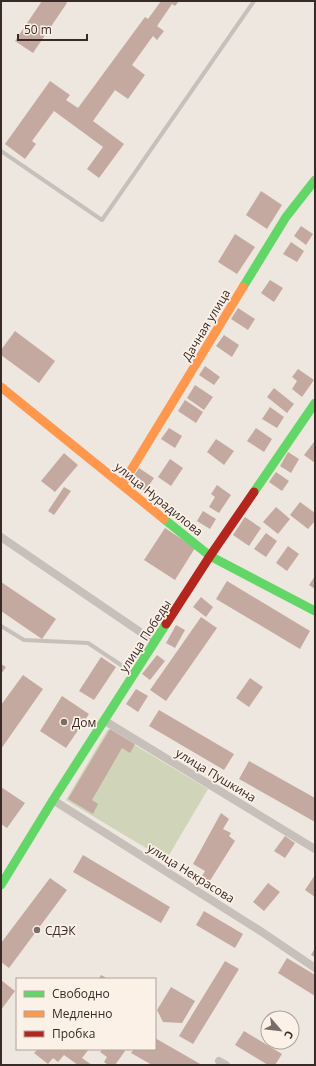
<svg xmlns="http://www.w3.org/2000/svg" width="316" height="1066" viewBox="0 0 316 1066" font-family="'Open Sans',sans-serif">
<rect width="100%" height="100%" fill="#eee7e0"/>
<path fill="#d0d4b8" d="M108 729 208 789 166 860 66 800Z"/>
<path fill="#c4a9a0" d="M42 1H65L67 3 33 53 15 41Z
M161 1H179L175 6 172 4 157 26 164 31 157 40 153 36 132 65 145 75 128 99 115 90 93 121 124 144 99 178 87 169 103 147 54 111 32 141 36 144 25 159 5 144 50 81 70 95 66 100 78 108 145 17 148 19Z
M261 191 282 205 267 229 246 215Z
M301 226 313 234 306 245 294 236Z
M235 234 255 247 237 274 218 262Z
M291 242 304 251 297 262 283 254Z
M270 280 283 288 274 302 261 293Z
M238 308 255 319 248 330 231 319Z
M15 331 55 361 39 383 1 355V350Z
M224 335 239 345 232 357 216 346Z
M205 366 220 377 214 385 199 375Z
M298 369 314 380 302 397 292 389 297 381 292 377Z
M195 385 213 397 204 410 187 398Z
M274 388 294 404 287 413 267 397Z
M185 400 203 412 196 423 178 411Z
M270 407 284 417 277 428 262 419Z
M169 428 182 436 175 448 161 439Z
M256 428 272 439 264 452 247 441Z
M216 439 234 451 224 465 207 452Z
M314 442 315 443V463L304 455Z
M288 452 299 459 291 473 280 466Z
M64 453 78 465 55 492 41 481Z
M170 459 183 468 171 486 158 477Z
M139 468 154 478 145 491 130 481Z
M276 472 289 481 282 491 269 482Z
M217 485 231 495 219 513 209 507 215 497 211 494Z
M64 487 71 491 54 515 48 511Z
M300 502 315 513V521L308 529 290 515Z
M276 507 290 519 278 534 263 522Z
M203 511 216 519 210 529 197 521Z
M245 517 261 528 249 546 233 535Z
M165 528 195 548 175 580 144 560Z
M266 533 277 541 266 557 254 549Z
M288 546 299 554 287 571 276 563Z
M315 576V589L309 585Z
M227 581 310 631 300 649 216 599Z
M1 582 56 619 42 639 1 611Z
M201 597 213 607 206 617 193 607Z
M201 617 217 628 166 701 150 690Z
M176 625 185 630 175 648 166 643Z
M157 655 165 661 150 680 142 674Z
M101 657 116 667 94 700 79 691Z
M1 664 6 667 1 674Z
M23 675 43 689 1 749V705Z
M250 678 263 687 249 707 236 698Z
M136 689 148 696 138 712 126 704Z
M62 696 89 714 66 748 40 731Z
M159 710 234 754 224 770 149 726Z
M110 729 135 744 130 753 122 748 92 800 98 804 93 814 68 799Z
M249 761 315 798V822L239 779Z
M1 787 25 803 7 828 1 824Z
M221 813 229 819 223 829 231 833 229 836 235 841 206 887 198 883 205 871 193 864Z
M285 836 295 843 285 858 274 851Z
M83 855 170 907 161 923 73 872Z
M315 875V897L305 890Z
M50 878 67 890 9 968 1 962V943Z
M268 883 280 892 264 911 253 902Z
M204 911 243 934 235 948 196 925Z
M315 948V957L311 955Z
M287 958 315 975V996L278 973Z
M225 961 239 969 193 1044 179 1036Z
M101 975 108 979H99Z
M1 980 15 991 1 1010Z
M171 987 195 1001 182 1023 163 1022 157 1010Z
M244 1031 282 1054 275 1065H268L235 1045Z
M155 1038 202 1065H152L131 1053 134 1049H155Z
M38 1049H61L63 1051 64 1049H89L82 1058 92 1065H78L64 1055 58 1062 53 1058 48 1064 34 1053Z
M103 1049H123L125 1051 115 1065H108L104 1062 107 1057 100 1052Z"/>
<g fill="none" stroke-linecap="round" stroke-linejoin="round">
<path stroke="#c7bfb9" stroke-width="4" d="M1 151 102 220 254 1
M1 626 24 640 88 643 133 673"/>
<path stroke="#c7bfb9" stroke-width="8" d="M1 537 155 642
M105 721 315 849
M53 800 262 932 315 968
M219 1061 226 1065"/>
<path stroke="#63d668" stroke-width="9" d="M243 287 286 217 315 180
M254 492 315 403
M164 519 210 556 315 611
M1 885 53 800 166 624"/>
<path stroke="#ff974d" stroke-width="9" d="M1 387 164 519
M122 485 243 287"/>
<path stroke="#b3261e" stroke-width="9" d="M166 624 210 556 254 492"/>
</g>
<g fill="#786d68" stroke="#fbf1e7" stroke-width="1.5">
<circle cx="64" cy="722" r="4"/>
<circle cx="37" cy="930" r="4"/>
</g>
<g text-anchor="middle" dominant-baseline="central" stroke-width="3.5" stroke-linejoin="round" paint-order="stroke">
<g font-size="12" fill="#382b27" stroke="#fbf1e7">
<text transform="translate(206 325) rotate(-59)">Дачная улица</text>
<text transform="translate(159 499) rotate(39)">улица Нурадилова</text>
<text transform="translate(145 636) rotate(-57)">улица Победы</text>
<text transform="translate(216 775) rotate(31)">улица Пушкина</text>
<text transform="translate(191 873) rotate(32)">улица Некрасова</text>
</g>
<g font-size="12" fill="#382b27" stroke="#fbf1e7" text-anchor="start">
<text x="72" y="722">Дом</text>
<text x="45" y="930">СДЭК</text>
</g>
</g>
<rect width="316" height="1066" fill="none" stroke="#382b27" stroke-width="4"/>
<rect x="16" y="978" width="140" height="72" fill="#fbf1e7" stroke="#ada29a"/>
<rect x="24" y="991" width="20" height="6" fill="#63d668" stroke="#ada29a"/>
<text x="52" y="998" font-size="12" fill="#382b27">Свободно</text>
<rect x="24" y="1011" width="20" height="6" fill="#ff974d" stroke="#ada29a"/>
<text x="52" y="1018" font-size="12" fill="#382b27">Медленно</text>
<rect x="24" y="1031" width="20" height="6" fill="#b3261e" stroke="#ada29a"/>
<text x="52" y="1038" font-size="12" fill="#382b27">Пробка</text>
<g transform="translate(280 1030) rotate(118)"><circle r="19" fill="#fbf1e7" stroke="#ada29a"/>
<path d="M0-3L7 15L0 10L-7 15Z" fill="#786d68"/>
<text y="-6" font-size="11" font-weight="bold" text-anchor="middle" fill="#382b27">С</text>
</g>
<path d="M18 34v6h69v-6" fill="none" stroke="#382b27" stroke-width="2"/>
<text x="24" y="34" font-size="12" fill="#382b27" stroke="#fbf1e7" stroke-width="3" paint-order="stroke">50 m</text>
</svg>
